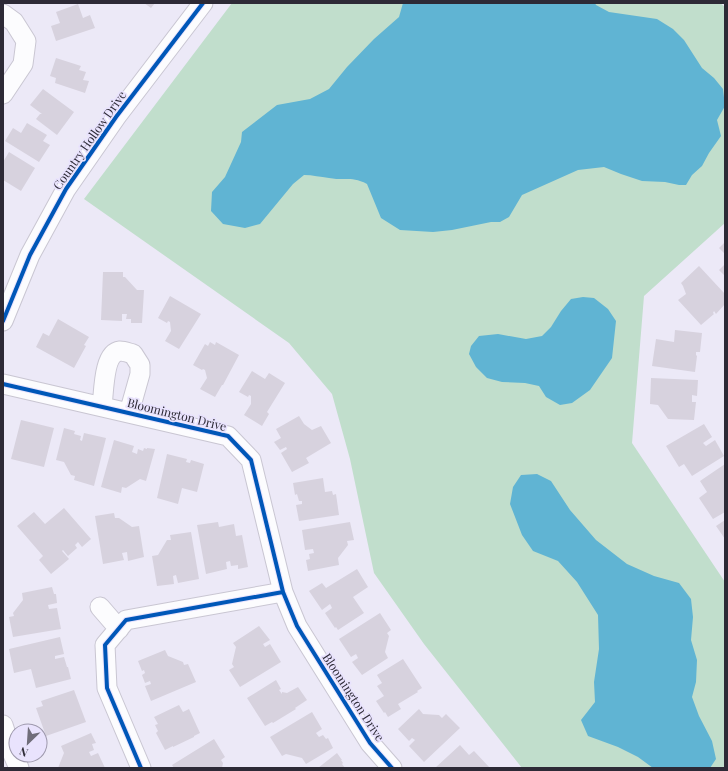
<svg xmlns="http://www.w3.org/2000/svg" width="728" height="771" viewBox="0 0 728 771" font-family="'Playfair Display',serif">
<rect width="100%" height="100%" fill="#ece9f7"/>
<path fill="#c1decc" d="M232 3H720L725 7V223L644 296 632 443 725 582V768H522L424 644 374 573 350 459 332 394 289 343 84 199Z"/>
<path fill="#60b4d3" d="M403 3H595L596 5 609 12 657 19 673 29 684 40 702 68 714 78 723 89 725 106 717 120 721 136 709 153 702 166 692 175 686 185H679L665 182 642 181 621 174 604 167 578 170 522 195 509 217 500 222H491L452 230 433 232 400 230 381 218 367 184C351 176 345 181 329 178 320 177 313 175 304 175L293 184 260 224 245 228 223 224 211 211 212 192 225 177 241 142 242 132 277 105 310 99 329 89 347 67 374 39 399 17Z
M583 297 594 298 608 309 616 321 612 358 590 390 572 403 560 405 546 397 539 386 525 383 502 382 487 378 476 367 469 354 471 346 479 336 498 334 526 339 542 336 551 327 561 311 571 299Z
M537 474 551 481 570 510 596 540 627 564 654 576 679 583 691 599 693 617 691 640 697 660 696 682 692 697 699 716 712 741 716 759 710 768H653L638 757 618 747 588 736 581 720 595 702 594 682 599 649 598 615 577 582 558 561 533 551 522 535 510 504 513 487 521 475Z"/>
<path fill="#d7d2de" d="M144 3H155L151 8Z
M78 4 83 18 90 15 95 28 56 41 51 26 60 23 56 12Z
M56 58 81 66 79 70 86 72 83 80 89 81 85 93 55 83 56 78 50 76Z
M43 89 74 112 57 135 36 119 40 114H42L30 105Z
M27 123 47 135 43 141 50 145 39 162 5 141 13 128 21 133Z
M9 152 35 168 21 191 3 180V162Z
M725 242V254L719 248Z
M725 264V276L719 270Z
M699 266 725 294V304L716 314 714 311 713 313 714 314 701 325 678 300 686 294 683 286 681 283Z
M103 272H123V277H125L137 290H144L142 323H131V319H126L127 314H122V321L101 320Z
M170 296 201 314 179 349 165 341 171 331 170 322 168 321 167 323 158 318Z
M58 319 89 337 84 345 86 346 74 368 36 347 43 333 49 336Z
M675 330 702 333 700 352H696V355L697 356 695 372 652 366 656 339 674 342Z
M210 342 215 345 216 342 239 355 223 385H222L215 397 200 389 207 378 205 370 203 369 202 370 193 365 205 344 208 346Z
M252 371 265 379 269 373 285 383 267 412 269 414 262 426 244 415 251 404V396L249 395 248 397 239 392Z
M651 378 698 380 697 396 692 395V402H696L694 420 668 419 658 405 650 404Z
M299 416 304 424 312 430 321 426 331 443 306 458 309 463 292 472 281 453 287 449 286 447 280 450 274 442 281 438 276 429Z
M21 420 54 428 44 467 11 459Z
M704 424 712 437 703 443 706 446 715 440 724 456 692 476 684 464 679 467 666 446Z
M64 428 75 431 74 434 81 436 80 440 82 441 84 433 106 438 94 486 74 480 75 476 71 475 64 462 56 460Z
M114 440 134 446 132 452 137 454 138 449 143 451 144 448 147 449V448L155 449 146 481 140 479 126 488 122 487 121 493 101 487Z
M167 454 187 459 186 462 190 463 191 460 204 464 197 492 182 488 178 504 157 498Z
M725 464V512L713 519 699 498 707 492 700 481Z
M323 478 325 492 332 491 333 495 336 494 339 515 299 521 296 505 302 504V501H299L297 494 295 495 293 483Z
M64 508 91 539 82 547 78 542 75 545 77 548 68 556 63 550 62 551 69 559 51 574 39 560 43 556 17 526 34 512 45 524Z
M114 513 115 518H119L132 527 139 526 144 557 128 561 127 552 122 553 124 560 103 564 95 516Z
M725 520V539L716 526Z
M218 522 219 527 234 524 236 536 242 535 248 567 238 569V565L231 566 230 561 226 562 227 569 206 574 197 525Z
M350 522 354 540 347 541 348 545 338 558 339 565 308 571 306 560 310 559 309 554 314 553 313 549 305 550 302 530Z
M191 532 199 579 178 583 176 575 173 576 174 584 157 586 152 556 158 555 167 540H171L170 535Z
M357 569 368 587 353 597 364 613 338 630 336 627 335 628 325 613 332 608 330 604 322 610 309 591 322 583 326 588Z
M52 587 54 594H56L57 603 48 605 49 609 57 608 61 629 13 637 9 617 14 616 13 613 23 600 22 593Z
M380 613 391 630 387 633 389 636 385 652 388 658 362 675 352 662 358 658 356 654 351 657 339 639Z
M259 626 270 640 263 644 265 647 270 644 281 662 240 687 229 670 234 667 232 664 236 647 233 643Z
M60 637 64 654 55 656V659L64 657 67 667H68L71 679 36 688 31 669 14 673 9 649Z
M165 650 168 656 183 662 184 665 188 664 196 682 151 701 145 686 151 684 150 681 145 683 142 675 145 673 144 670 142 671 138 661Z
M403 659 422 688 417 691 418 692 398 704 401 709 388 717 385 712 384 713 376 701 384 696 377 686 382 683 377 675Z
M276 680 281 689 279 690 282 694V692L287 693 298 687 307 700 295 708 296 709 273 723 272 722 265 726 247 698Z
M74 690 86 722 46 736 36 708 43 706 41 701Z
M179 705 183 712 189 709 200 733 194 736V737L173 747V746L165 750 156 733 158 731 155 725 158 724 154 717Z
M419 709 423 714 439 715 442 718 446 714 460 728 424 762 409 746 415 740 412 738 409 741 398 729Z
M312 712 322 729 316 733 319 737 323 735 326 739 328 738 333 748 306 764 302 758 286 754 282 756 270 737Z
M91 733 96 743 92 744 94 750 89 752 91 756 98 753 105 768H58L64 753 61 746Z
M214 739 225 757 221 760 223 763 222 768H174L172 765Z
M460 745 469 755 474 751 490 768H435Z
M337 753 342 760H341L343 763 342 764 345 768H318Z"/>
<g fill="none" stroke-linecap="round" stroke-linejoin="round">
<defs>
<path id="minor" d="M3 14 14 22 26 41 23 64 3 94
M3 321 30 255 66 189 116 117 203 3
M3 384 228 436 251 460 283 592 297 626 370 743 392 768
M102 406C104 393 103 353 120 351 124 351 129 353 133 354L140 365V374L129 413
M100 607 119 629
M3 725 11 750 19 768
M141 768 107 688 105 645 126 620 283 592"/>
</defs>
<use href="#minor" stroke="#c9c6d2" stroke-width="21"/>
<use href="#minor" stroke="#fcfcfe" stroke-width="19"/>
<defs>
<path id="cycleway" d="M3 321 30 255 66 189 116 117 203 3
M3 384 228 436 251 460 283 592 297 626 370 743 392 768
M141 768 107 688 105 645 126 620 283 592"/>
</defs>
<use href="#cycleway" stroke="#e9e3fd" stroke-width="6"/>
<use href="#cycleway" stroke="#0057b8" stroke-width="4"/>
</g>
<g text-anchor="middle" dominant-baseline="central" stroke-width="3.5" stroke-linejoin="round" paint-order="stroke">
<g font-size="12" fill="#2d2a36" stroke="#e9e3fd">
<text transform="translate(89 140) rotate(-55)">Country Hollow Drive</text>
<text transform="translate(177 414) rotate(14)">Bloomington Drive</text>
<text transform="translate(354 697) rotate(57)">Bloomington Drive</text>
</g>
</g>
<rect width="728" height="771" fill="none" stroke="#2d2a36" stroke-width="8"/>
<g transform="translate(28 743) rotate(205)"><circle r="19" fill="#e9e3fd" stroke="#9e99ad"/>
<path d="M0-3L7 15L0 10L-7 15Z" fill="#706d7a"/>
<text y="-6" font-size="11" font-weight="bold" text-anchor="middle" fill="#2d2a36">N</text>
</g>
</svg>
